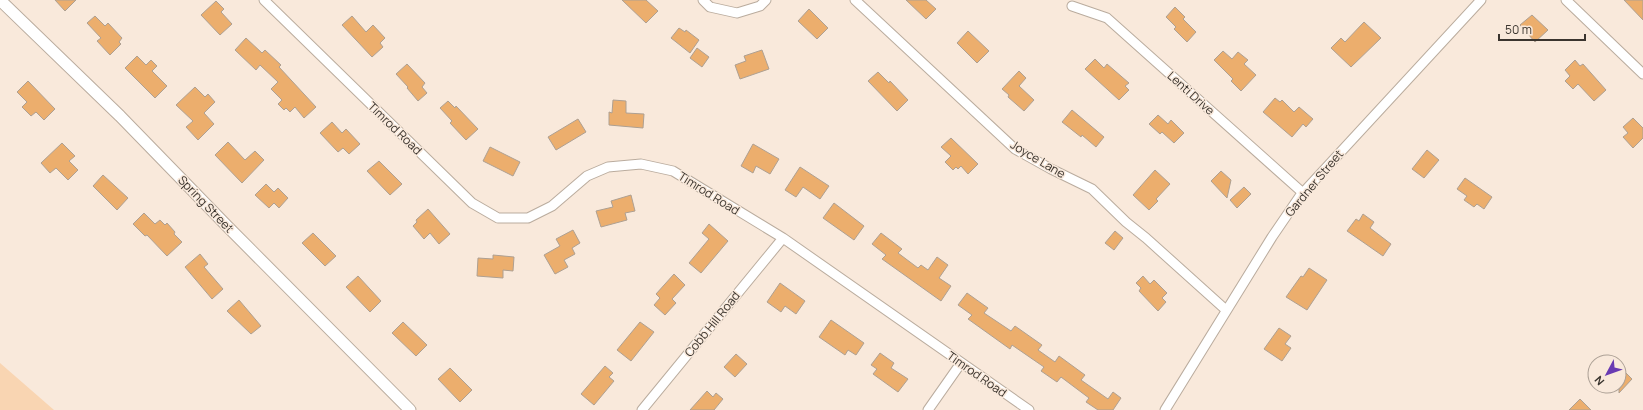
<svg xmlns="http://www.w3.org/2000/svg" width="1643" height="410" viewBox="0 0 1643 410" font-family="Manrope,sans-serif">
<rect width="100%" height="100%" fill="#f9e9db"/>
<path fill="#f9d5b2" d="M0 363 54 410H0Z"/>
<path fill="#ecae6d" stroke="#aea092" d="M55 0H76L65 11Z
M622 0H646L658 11 646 23Z
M906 0H926L936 9 926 19Z
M1624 0H1643V20Z
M216 1 224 9 221 12 232 24 220 35 201 15Z
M1175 7 1185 17 1183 19 1196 32 1187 42 1174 29 1176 27 1166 17Z
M809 9 828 28 817 39 798 21Z
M1532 15 1548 30 1535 42 1520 25Z
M95 16 105 26 108 23 122 38 119 42 121 44 110 55 97 41 101 38 87 23Z
M352 16 366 32 373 25 385 38 380 43 383 47 372 57 342 25Z
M1364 22 1381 38 1351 67 1331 48 1341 38 1345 42Z
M679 28 685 32 686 30 699 40 690 53 671 38Z
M968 31 989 51 977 63 957 43Z
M246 38 262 53 265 50 281 65 279 67 316 107 304 118 295 107 290 112 286 108 284 110 278 104 282 100 271 89 278 82 260 65 256 70 235 50Z
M697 48 709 57 702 67 690 58Z
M762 50 769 69 740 79 735 65 746 61 744 56Z
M1223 51 1232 59 1238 52 1248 60 1244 64 1256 75 1241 91 1231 81 1233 79 1214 60Z
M137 56 146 65 151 60 157 66 152 71 167 86 155 98 125 68Z
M1095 59 1104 68 1107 64 1129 83 1125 86 1129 90 1119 100 1085 69Z
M1575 60 1580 66 1583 64 1606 90 1594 101 1578 84 1573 89 1565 81 1570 76 1565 70Z
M407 64 425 83 422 87 427 93 418 101 407 88 408 87 396 74Z
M1019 71 1026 78 1019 86 1034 100 1024 111 1008 97 1009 95 1002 89Z
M878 72 889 83 890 81 908 100 897 111 868 81Z
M28 81 55 109 44 120 36 112 31 116 22 107 27 102 17 92Z
M195 87 205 97 208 94 215 102 204 113 214 124 198 140 186 127 193 121 176 105Z
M1275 98 1280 102 1282 100 1294 112 1299 107 1313 119 1306 127 1303 124 1292 137 1263 112Z
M613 100 626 101V113L644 114 643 128 609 125V112L612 113Z
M448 101 455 108 456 106 478 129 466 140 450 123 452 121 440 108Z
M1072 110 1104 137 1096 147 1082 135 1081 137 1062 122Z
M1158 115 1168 124 1171 120 1184 133 1174 143 1162 132 1160 134 1149 124Z
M1633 118 1643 128V138L1633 148 1623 137 1628 133 1623 127Z
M578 119 586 132 556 150 548 137Z
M332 122 342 133 346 129 360 144 349 154 343 148 338 152 320 133Z
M951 138 978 164 968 174 961 166 958 169 956 167 953 170 945 162 951 156 941 147Z
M228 142 245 160 255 151 264 160 242 183 215 155Z
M62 143 75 156 69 161 78 170 68 180 56 168 50 173 41 163Z
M753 144 779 159 770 174 756 166 753 173 741 166Z
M490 147 520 162 513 176 483 161Z
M1427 150 1439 160 1424 178 1412 169Z
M379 161 402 184 390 195 367 171Z
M800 167 829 186 820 199 803 187 796 197 785 190Z
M1155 170 1170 184 1156 199 1158 201 1149 210 1133 195Z
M1221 171 1231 180 1227 198 1211 181Z
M103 175 128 198 117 210 93 186Z
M1465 178 1492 197 1484 209 1477 204 1474 207 1464 200 1467 196 1457 189Z
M266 184 274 192 278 188 288 198 279 208 274 203 269 208 255 195Z
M1244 187 1251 194 1237 208 1230 200Z
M631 195 635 211 625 213 627 220 601 227 596 211 613 207 611 201Z
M834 203 864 226 854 240 823 218Z
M428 209 450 234 439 244 430 233 424 239 413 226 417 222 416 220Z
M144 213 155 224 160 220 165 225 167 223 175 232 174 234 182 242 167 256 147 235 145 236 133 224Z
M1363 214 1374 222 1370 228 1391 244 1383 256 1347 231 1356 219 1359 221Z
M709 224 728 241 701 273 689 263 709 239 702 233Z
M573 230 580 243 572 248 575 254 564 260 568 267 555 274 544 255 560 246 556 239Z
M1115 231 1123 238 1114 250 1105 243Z
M313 233 336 256 325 266 302 243Z
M881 233 902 249 898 253 918 268 921 265 928 270 937 257 948 265 939 278 951 286 941 301 882 259 886 255 872 244Z
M200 254 208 264 204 267 223 289 212 299 185 267Z
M493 255 514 257 513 271 503 270V278L477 276 478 258 493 259Z
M1309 268 1327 280 1307 310 1286 297 1301 276 1303 277Z
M674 274 685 285 672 299 676 303 665 315 654 305 660 298 656 294Z
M358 276 381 301 370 312 346 287Z
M1143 276 1150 284 1154 280 1167 293 1162 298 1166 302 1158 311 1139 291 1141 288 1136 283Z
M780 283 805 301 796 314 785 306 781 312 767 302Z
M967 293 988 308 984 313 1011 331 1015 326 1042 345 1038 350 1055 362 1059 356 1085 375 1081 380 1108 399 1113 392 1121 398 1113 410H1098L1086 402 1089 398 1061 377 1057 382 1041 371 1044 367 1012 345 1010 349 968 319 972 315 958 305Z
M239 300 261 326 251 334 227 311Z
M831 320 864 343 856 355 848 350 845 355 819 337Z
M403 322 427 345 416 356 392 333Z
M640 322 654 332 631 361 617 350Z
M1279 328 1291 336 1285 344 1291 348 1282 361 1264 349Z
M880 353 894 363 891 368 908 379 898 392 873 374 877 369 871 365Z
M736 354 747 364 735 377 724 367Z
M605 366 613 373 609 377 614 381 594 405 581 394Z
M1619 366 1632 379 1619 393Z
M450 368 472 390 460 402 438 379Z
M707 391 713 397 716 393 723 399 714 410H690Z
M1580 399 1591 410H1569Z"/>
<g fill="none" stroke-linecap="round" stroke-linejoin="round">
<defs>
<path id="minor" d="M264 0 472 203 498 218H528L552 206 587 176 608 167 641 164 673 171 783 238 1029 410
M703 0 710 7 737 13 760 6 766 0
M855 0 1015 149 1051 169 1092 189 1126 222 1146 238 1226 310
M1566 0 1643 74
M1072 6 1107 18 1303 193
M642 410 783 238
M928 410 961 363
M1165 410 1272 237 1300 196 1481 0"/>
<path id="tertiary" d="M0 0 120 116 227 226 410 410"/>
</defs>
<use href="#minor" stroke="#baac9e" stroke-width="11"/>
<use href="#tertiary" stroke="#baac9e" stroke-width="13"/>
<use href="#minor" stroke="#fff" stroke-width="9"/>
<use href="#tertiary" stroke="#fff" stroke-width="11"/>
</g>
<g text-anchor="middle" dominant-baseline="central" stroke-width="3" stroke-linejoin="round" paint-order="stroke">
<g font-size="12" fill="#3a342e" stroke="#f9e9db">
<text transform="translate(1191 93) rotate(42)">Lenti Drive</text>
<text transform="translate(395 128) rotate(44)">Timrod Road</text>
<text transform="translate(1038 159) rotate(31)">Joyce Lane</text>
<text transform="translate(1314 183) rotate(-50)">Gardner Street</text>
<text transform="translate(709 193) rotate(32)">Timrod Road</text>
<text transform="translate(206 204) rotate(46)">Spring Street</text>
<text transform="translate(712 324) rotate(-51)">Cobb Hill Road</text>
<text transform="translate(977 374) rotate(35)">Timrod Road</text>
</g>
</g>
<g transform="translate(1607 374) rotate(229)"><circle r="19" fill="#f9e9db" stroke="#ada196"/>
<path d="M0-3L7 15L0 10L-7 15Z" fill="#693ab2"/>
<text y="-6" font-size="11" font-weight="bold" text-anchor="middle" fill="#3a342e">N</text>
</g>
<path d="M1499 34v6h86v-6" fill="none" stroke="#3a342e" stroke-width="2"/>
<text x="1505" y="34" font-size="12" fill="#3a342e" stroke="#f9e9db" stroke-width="3" paint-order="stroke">50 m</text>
</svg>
